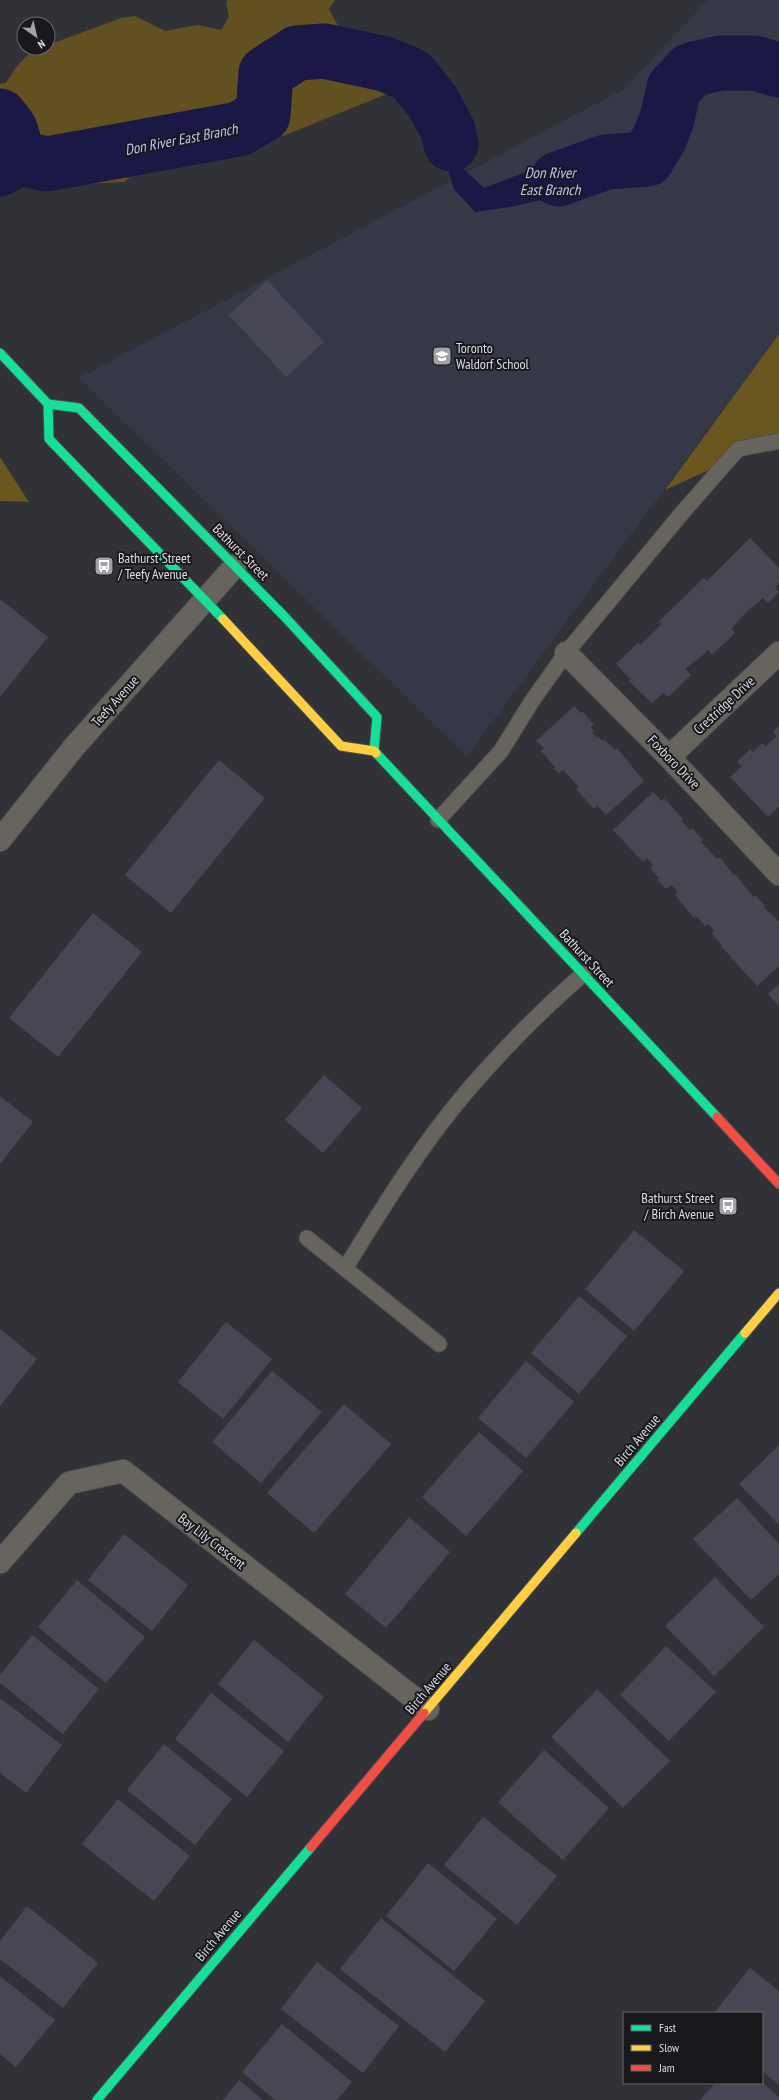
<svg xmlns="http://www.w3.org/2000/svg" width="779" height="2100" viewBox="0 0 779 2100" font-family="'PT Sans Narrow',sans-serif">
<rect width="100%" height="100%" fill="#313237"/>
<path fill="#353847" d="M708 0H779V334L467 756 79 378 624 89Z"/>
<path fill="#625020" d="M228 0H335L329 9 342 33 340 47 419 68 409 85 283 136 250 129 238 136 219 134 171 157 140 165 125 182 61 185 25 171 0 173V84L6 83C15 68 28 48 48 48V45L121 18 135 16 165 31 198 25 221 30 229 17 226 2Z"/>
<path fill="#6a571f" d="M779 334V438L665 490Z
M0 457 29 502 0 501Z"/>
<path fill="#1a1946" d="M744 47 779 51V88L729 70 706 73 683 85 676 109 677 133 661 146 629 162 621 178 600 170 573 180 562 195 510 207 475 212 454 189 444 157 445 143 434 128 409 85 419 68 441 90 458 133 464 169 484 188 531 170 638 137 661 98 670 68 690 55 719 49Z"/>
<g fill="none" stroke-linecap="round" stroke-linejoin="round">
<path stroke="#1a1946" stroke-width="55" d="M0 116 10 129 19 158
M0 169 19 158 47 164 239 129 263 115 266 73 297 53 324 51 385 64 411 75 432 101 448 130 451 144
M558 179 606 162 647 159 659 139 667 119 674 88 691 70 720 63H754L779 70"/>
</g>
<path fill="#464753" d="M267 280 324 342 286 377 229 315Z
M750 538 779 568V583L775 587 779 592 768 603 763 598 752 608 751 607 731 629 735 633 712 655 708 650 696 661 695 660 686 669 691 675 668 697 663 693 652 703 629 681 631 680 616 664 638 643 640 645 662 624 659 621 704 578 707 581Z
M0 599 48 637 0 697Z
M574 706 580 713 582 711 594 725 591 727 594 731 592 732 596 738 598 736 602 741 604 739 615 750 617 748 644 781 606 815 597 805 594 809 576 789 579 787 563 770 559 773 554 769 555 767 541 751 544 748 536 741Z
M779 726V807L768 817 730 777 742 766 737 762 750 749 753 752 762 743 766 746 777 736 773 732Z
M219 760 265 798 171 913 125 875Z
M653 792 662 801 664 798 683 819 681 820 690 830 692 828 703 840 701 842 717 859 720 857 734 876 736 875 753 897 755 895 765 906 763 907 779 921V966L757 986 721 946 722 945 711 933 714 930 708 924 705 926 696 916 694 918 675 895 678 892 671 885 666 889 657 879 659 878 650 868 653 865 647 858 643 862 613 830Z
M93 913 142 952 58 1057 9 1018Z
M779 984V1006L768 994Z
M324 1075 362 1108 323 1153 285 1120Z
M0 1096 33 1122 0 1164Z
M634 1230 684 1271 634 1331 585 1289Z
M579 1296 627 1336 579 1394 531 1353Z
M226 1322 272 1359 223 1419 178 1382Z
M0 1329 37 1359 0 1406Z
M526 1361 574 1402 526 1458 478 1418Z
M272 1371 322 1412 261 1483 212 1442Z
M344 1404 391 1444 314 1533 267 1493Z
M479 1432 523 1471 466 1536 422 1497Z
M779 1445V1525L739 1484Z
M737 1498 779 1544V1574L751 1600 693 1539Z
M409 1517 450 1552 386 1628 345 1594Z
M124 1534 188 1585 152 1631 88 1580Z
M715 1577 764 1627 714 1676 665 1626Z
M77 1580 145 1637 106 1683 38 1627Z
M32 1635 99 1689 63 1734 0 1683V1675Z
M254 1640 324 1697 288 1742 218 1684Z
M666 1646 716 1692 669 1741 620 1695Z
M597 1689 670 1761 623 1808 551 1737Z
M211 1693 284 1751 247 1797 175 1739Z
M0 1698 62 1745 26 1793 0 1773Z
M164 1744 232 1799 195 1845 127 1790Z
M544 1750 609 1808 563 1860 498 1802Z
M118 1799 190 1856 154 1901 82 1844Z
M483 1817 557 1876 517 1925 444 1865Z
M428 1863 497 1919 454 1971 386 1916Z
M27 1906 98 1963 63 2008 0 1959V1941Z
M381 1918 485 2001 445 2052 340 1969Z
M317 1962 399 2026 363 2073 281 2009Z
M750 1968 779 1991V2085L762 2071V2013H714Z
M0 1976 55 2020 16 2067 0 2054Z
M282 2024 352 2082 337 2100H275L242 2072Z
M239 2080 263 2100H223Z
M715 2083H763L779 2097V2100H700Z"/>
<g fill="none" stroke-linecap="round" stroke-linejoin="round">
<defs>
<path id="lane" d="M438 820 501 751 532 701 566 653 682 513 738 449 779 441
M307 1238 439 1344
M346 1267C383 1207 421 1145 468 1090 503 1049 542 1010 583 974"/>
<path id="street" d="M566 653 669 757 779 874
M669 757 779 653
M0 840 74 747 235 566
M0 1562 69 1483 123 1471 428 1709"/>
<path id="fast" d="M0 353 48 404 79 408 284 616 377 717 374 751
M48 404 49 439 223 619
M376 753 717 1117
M576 1533 745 1333
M97 2100 311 1847"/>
<path id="slow" d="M223 619 341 746 374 751 376 753
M745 1333 779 1293
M424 1713 576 1533"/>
<path id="jam" d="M717 1117 779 1184
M311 1847 424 1713"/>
</defs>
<use href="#lane" stroke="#4d4e52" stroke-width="17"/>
<use href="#street" stroke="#4d4e52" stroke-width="24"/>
<use href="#fast" stroke="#4d4e52" stroke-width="11"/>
<use href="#slow" stroke="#4d4e52" stroke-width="11"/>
<use href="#jam" stroke="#4d4e52" stroke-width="11"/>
<use href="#lane" stroke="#67645d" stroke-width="15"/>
<use href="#street" stroke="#67645d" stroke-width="22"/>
<use href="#fast" stroke="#16e098" stroke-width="9"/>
<use href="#slow" stroke="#ffcf43" stroke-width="9"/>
<use href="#jam" stroke="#f24e42" stroke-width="9"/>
</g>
<defs>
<symbol id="school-square" viewBox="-11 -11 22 22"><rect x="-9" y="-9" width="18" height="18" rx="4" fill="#a1a2a8" stroke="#18181d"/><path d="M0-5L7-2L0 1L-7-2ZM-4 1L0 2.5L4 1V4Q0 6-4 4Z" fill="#fff"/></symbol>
<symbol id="bus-square" viewBox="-11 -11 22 22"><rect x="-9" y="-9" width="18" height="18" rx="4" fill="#a1a2a8" stroke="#18181d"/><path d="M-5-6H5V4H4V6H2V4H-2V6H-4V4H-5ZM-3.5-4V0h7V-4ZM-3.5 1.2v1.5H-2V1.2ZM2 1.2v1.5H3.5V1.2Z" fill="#fff"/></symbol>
</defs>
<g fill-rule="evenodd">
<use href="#school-square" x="431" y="345" width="22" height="22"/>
<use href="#bus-square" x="93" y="555" width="22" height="22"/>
<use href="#bus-square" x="717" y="1195" width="22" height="22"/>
</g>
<g text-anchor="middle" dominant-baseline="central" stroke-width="4" stroke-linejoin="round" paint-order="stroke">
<g font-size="14" fill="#dddee5" stroke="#18181d" text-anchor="start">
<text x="456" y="348">Toronto<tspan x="456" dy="16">Waldorf School</tspan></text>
<text x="118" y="558">Bathurst Street<tspan x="118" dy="16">/ Teefy Avenue</tspan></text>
<text x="714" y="1198" text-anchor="end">Bathurst Street<tspan x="714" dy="16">/ Birch Avenue</tspan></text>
</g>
<g font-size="14" fill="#dddee5" stroke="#18181d">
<text transform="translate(241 552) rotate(45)">Bathurst Street</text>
<text transform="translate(115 701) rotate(-48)">Teefy Avenue</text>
<text transform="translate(724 705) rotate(-43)">Crestridge Drive</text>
<text transform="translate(674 762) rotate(46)">Foxboro Drive</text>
<text transform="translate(587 958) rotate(47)">Bathurst Street</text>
<text transform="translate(637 1440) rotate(-50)">Birch Avenue</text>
<text transform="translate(212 1541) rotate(38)">Bay Lily Crescent</text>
<text transform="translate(428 1688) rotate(-50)">Birch Avenue</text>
<text transform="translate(218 1935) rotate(-50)">Birch Avenue</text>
</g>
<g font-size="15" font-style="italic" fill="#bcc3f5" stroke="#18181d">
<text transform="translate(181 139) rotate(-11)">Don River East Branch</text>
<text x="550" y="172">Don River<tspan x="550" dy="17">East Branch</tspan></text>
</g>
</g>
<rect x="623" y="2012" width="140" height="72" fill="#18181d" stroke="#67676d"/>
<rect x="631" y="2025" width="20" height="6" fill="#16e098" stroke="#67676d"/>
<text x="659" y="2032" font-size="12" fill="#dddee5">Fast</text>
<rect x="631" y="2045" width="20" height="6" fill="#ffcf43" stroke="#67676d"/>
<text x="659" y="2052" font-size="12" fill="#dddee5">Slow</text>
<rect x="631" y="2065" width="20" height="6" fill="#f24e42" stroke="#67676d"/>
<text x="659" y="2072" font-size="12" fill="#dddee5">Jam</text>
<g transform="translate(36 36) rotate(146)"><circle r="19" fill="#18181d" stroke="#67676d"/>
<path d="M0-3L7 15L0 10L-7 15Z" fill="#a1a2a8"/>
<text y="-6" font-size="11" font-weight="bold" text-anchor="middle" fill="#dddee5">N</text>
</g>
</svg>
